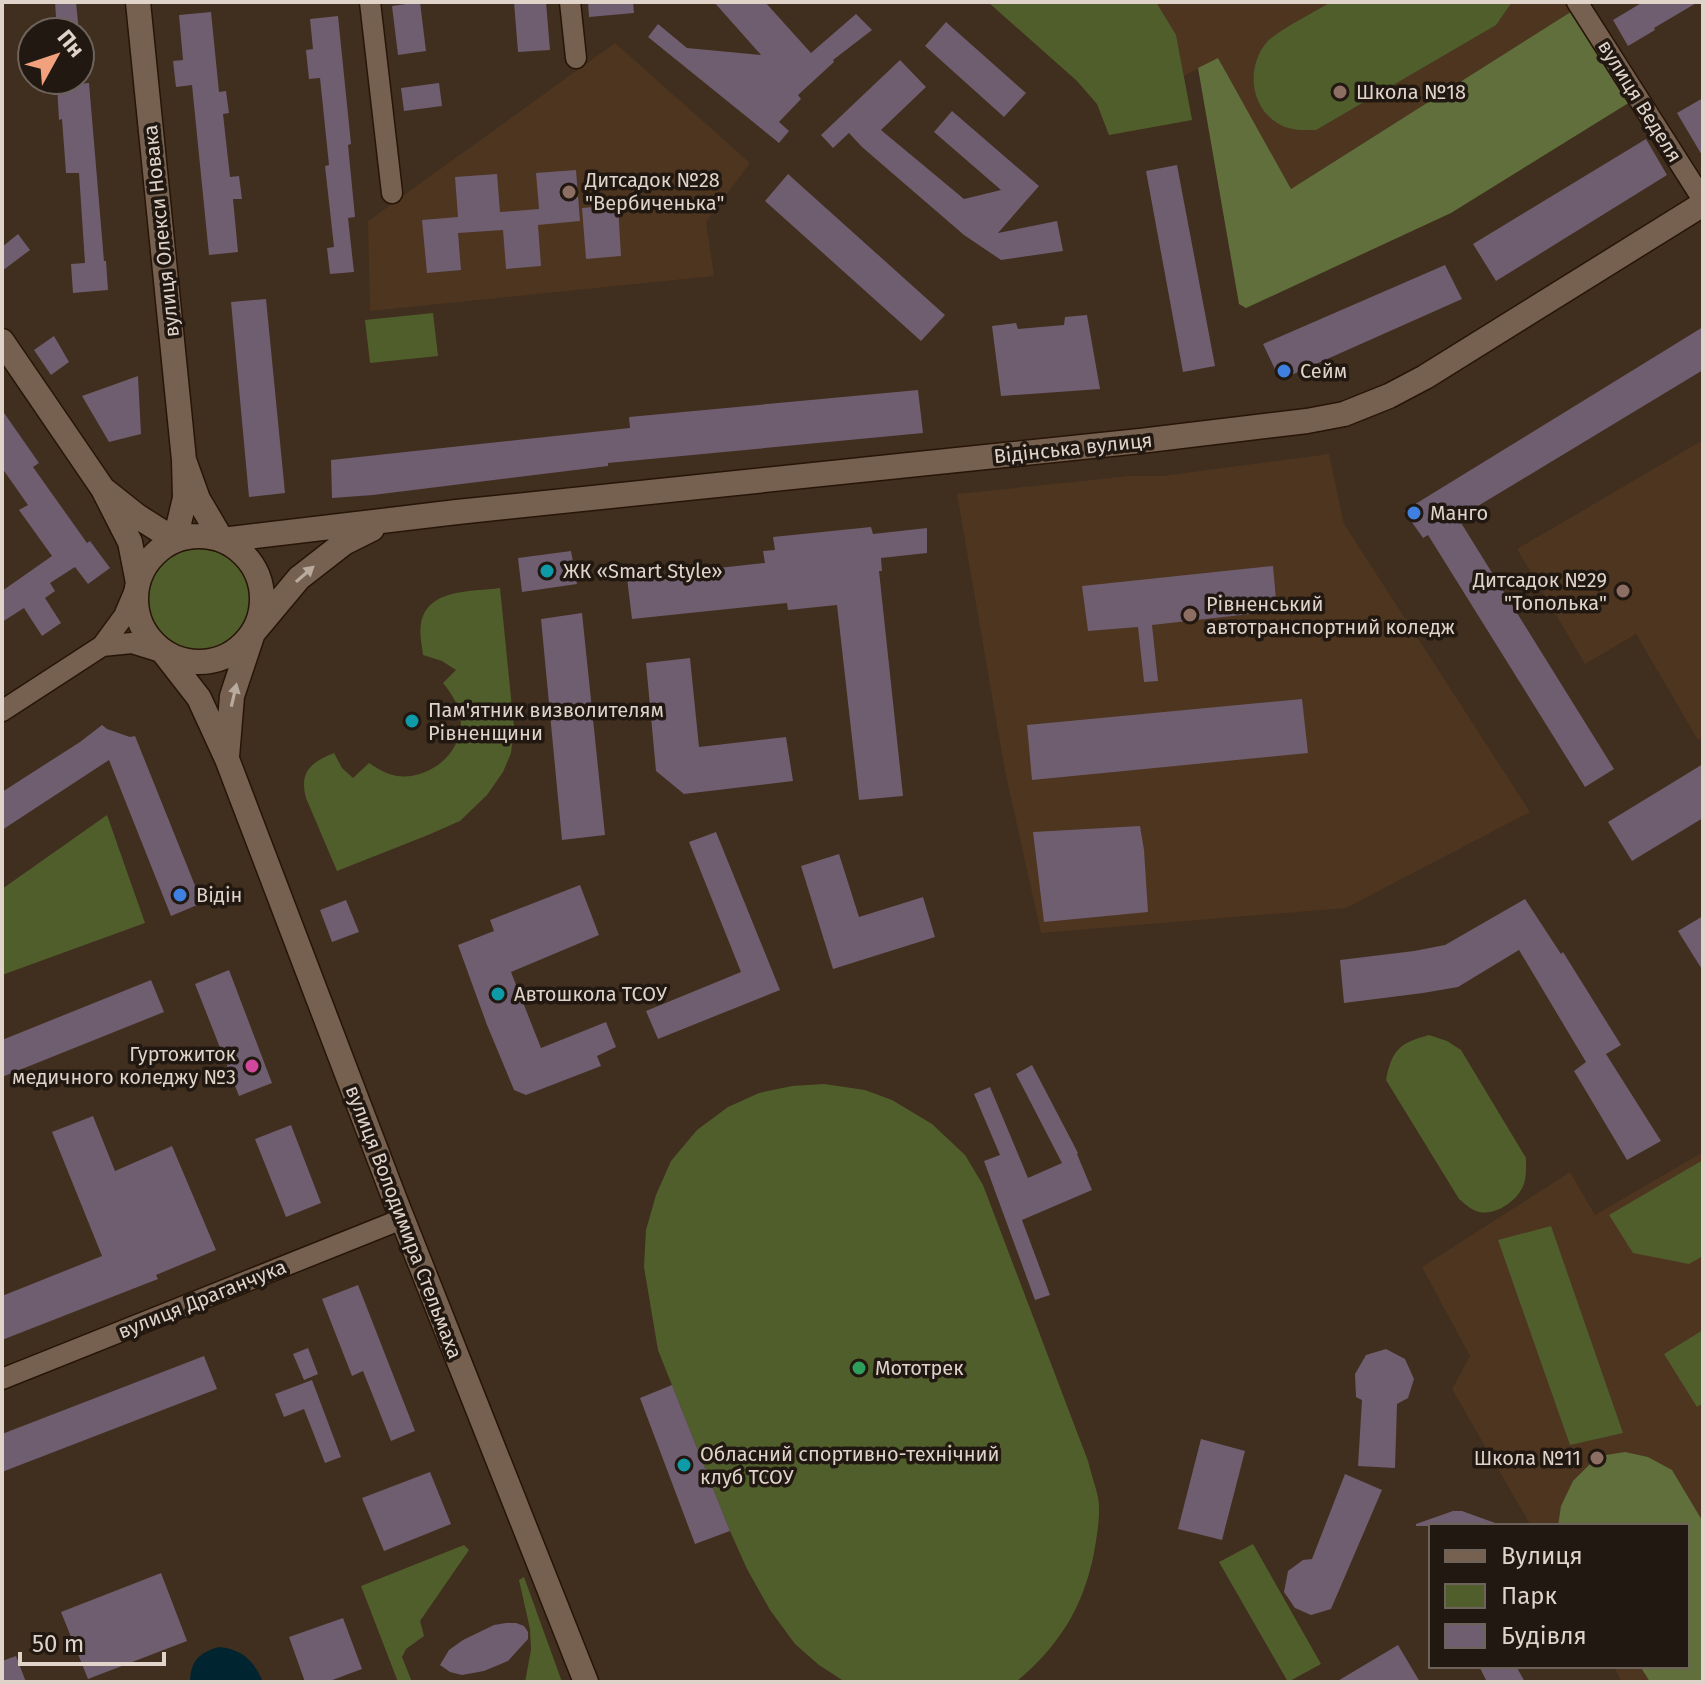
<svg xmlns="http://www.w3.org/2000/svg" width="1705" height="1684" viewBox="0 0 1705 1684" font-family="'Fira Sans',sans-serif">
<rect width="100%" height="100%" fill="#402e1e"/>
<path fill="#4d3520" d="M988 2H1573L1577 8 1291 189 1218 58 1184 76 1192 120 1109 135 1097 104 1077 81Z
M615 43 750 163 706 222 714 276 370 311 368 221Z
M1703 440V737L1698 740 1636 634 1585 664 1517 549Z
M1329 454 1344 524 1530 812 1346 908 1041 933 1005 771 957 494 1130 476H1162Z
M1703 1152V1682H1622L1613 1666H1687V1526H1531L1452 1389 1470 1356 1422 1267 1570 1172 1595 1215Z"/>
<path fill="#505e2c" d="M988 2H1156L1176 35 1192 120 1109 135 1097 104 1077 81Z
M1331 2H1512L1496 25 1316 130C1305 130 1296 131 1285 127 1251 113 1244 69 1267 42 1277 31 1316 11 1331 2Z
M433 313 438 356 370 363 365 320Z
M148 600a51 51 0 1 1 102 0a51 51 0 1 1-102 0Z
M500 588 514 728 511 753 503 772 487 795 460 821 428 835 337 871 306 798C299 772 311 762 334 753L342 768 353 778 369 763C378 769 386 774 397 776 428 780 461 755 461 722 461 708 452 694 443 683L456 670 442 661 423 655C422 645 419 634 421 624 427 588 472 592 500 588Z
M107 815 145 923 2 975V889Z
M1429 1035 1447 1041 1461 1050 1526 1158C1526 1168 1527 1181 1521 1190 1513 1204 1492 1217 1476 1211 1470 1209 1464 1203 1459 1199L1386 1080C1392 1049 1400 1043 1429 1035Z
M824 1084 865 1090 892 1100 932 1124 965 1155 983 1185 1088 1461C1091 1473 1095 1485 1098 1497 1101 1514 1097 1535 1094 1553 1083 1608 1059 1646 1016 1682H845L819 1665 795 1644 770 1610 747 1569 730 1531 658 1350 644 1267 646 1230 656 1195 671 1161 697 1130 728 1107 759 1093 792 1086Z
M1703 1160V1256L1689 1264 1633 1253 1609 1215Z
M1551 1226 1623 1433 1570 1445 1498 1240Z
M1703 1330V1403L1697 1407 1664 1354Z
M1253 1544 1321 1664 1288 1682 1219 1562Z
M464 1545 469 1550 420 1621 424 1636 406 1649 402 1657 412 1682H398L361 1586Z
M524 1577 562 1682H525L531 1650 530 1629 519 1580Z"/>
<path fill="#606f3b" d="M1577 8 1635 99 1451 213 1246 308 1239 304 1198 68 1218 58 1291 189Z
M1625 1452 1648 1457 1672 1470 1703 1522V1682H1650L1640 1666H1687V1526H1558L1561 1506 1573 1481 1590 1464 1606 1455Z"/>
<path fill="#002530" d="M219 1647C242 1649 254 1661 263 1682H190C190 1661 200 1652 219 1647Z"/>
<path fill="#6f5d70" d="M55 2H76L79 32H57Z
M420 2 426 51 398 55 392 6Z
M514 2H546L550 50 518 52Z
M588 2H633L634 13 589 17Z
M714 2H765L811 53 856 14 872 30 833 60 834 62 798 95 801 99 779 122 789 131 779 143 648 37 658 24 687 48 761 55Z
M1643 2H1698L1654 28 1655 30 1628 46 1613 20Z
M211 12 219 92 226 91 229 113 223 114 230 177 239 176 242 199H233L238 252 209 255 192 85 176 87 173 61 183 60 179 15Z
M338 16 351 144 348 145 355 217 348 218 354 272 330 274 327 248 334 247 325 166 329 165 320 78 309 79 306 50 313 49 310 19Z
M946 22 1026 93 1004 117 925 46Z
M900 60 926 87 881 130 964 199 1001 190 934 132 952 111 1039 186 998 233 1057 221 1063 251 1001 260 964 235 862 147 849 133 833 148 821 135Z
M89 83 104 261H106L108 290 73 293 71 264 85 263 79 173H66L62 119 59 120 57 85Z
M439 83 442 106 404 111 401 88Z
M1703 98V157L1677 113Z
M1646 139 1667 175 1496 281 1473 244Z
M1177 165 1215 366 1183 372 1146 171Z
M576 170 580 221 538 225 541 266 506 269 503 230 458 233 461 270 427 273 422 220 458 217 455 177 497 174 500 212 539 209 536 173Z
M788 174 945 315 921 341 765 201Z
M618 205 621 256 586 259 582 208Z
M18 234 30 250 2 271V247Z
M1445 265 1462 299 1280 380 1263 344Z
M266 299 285 493 249 497 231 302Z
M1087 315 1100 389 1001 396 992 326 1016 323 1018 329 1064 325 1065 317Z
M1703 327V370L1458 518 1614 769 1585 787 1428 535 1423 538 1404 511Z
M54 336 69 362 51 375 34 350Z
M138 376 141 434 109 442 82 396Z
M918 390 923 433 608 463V466L373 495 332 498 331 460 630 428 629 417Z
M2 410 39 463 33 467 87 543 90 541 110 568 88 584 75 567 50 583 55 591 45 598 61 623 42 636 24 608 2 622V591L52 556 19 510 28 505 2 468Z
M871 527 873 534 927 528V553L881 558 882 571H879L903 796 859 800 837 605 788 610 787 603 632 619 627 578 765 563 763 551 775 550 773 537Z
M571 551 577 584 522 592 518 558Z
M1273 566 1277 611 1152 625 1158 681 1144 682 1138 627 1088 631 1082 586Z
M582 613 605 835 562 840 541 619Z
M690 658 699 747 786 737 793 781 684 794 656 771 646 663Z
M1302 699 1308 753 1032 780 1027 725Z
M102 725 107 729 130 737 135 736 202 903 171 916 109 760 2 830V792L80 742Z
M1703 764V818L1632 861 1608 822Z
M1140 826 1144 850 1148 912 1044 922 1033 832Z
M716 832 780 990 658 1039 646 1011 741 972 689 842Z
M839 854 859 917 923 897 935 937 833 969 801 866Z
M580 885 599 935 511 972 541 1048 606 1022 616 1047 597 1056 601 1066 526 1095 514 1090 487 1025 458 945 494 931 490 920Z
M1525 899 1561 954 1563 952 1621 1045 1606 1054 1661 1141 1627 1160 1574 1071 1586 1062 1519 950 1458 987 1423 993 1344 1003 1340 960 1414 951 1445 945Z
M346 900 359 932 332 942 320 910Z
M1703 916V971L1678 931Z
M229 970 272 1083 239 1096 195 984Z
M151 980 164 1012 2 1077V1040Z
M1032 1065 1078 1153 1077 1154 1092 1190 1022 1220 1050 1295 1035 1300 984 1161 1000 1155 974 1094 990 1087 1028 1178 1062 1163 1016 1074Z
M93 1116 115 1171 172 1146 216 1250 156 1275 158 1279 2 1340V1296L102 1256 52 1132Z
M291 1125 321 1203 286 1217 255 1139Z
M358 1285 415 1431 391 1441 363 1371 352 1376 322 1299Z
M308 1348 318 1374 304 1380 293 1354Z
M1386 1349 1405 1359 1414 1379 1408 1398 1397 1404 1395 1468 1358 1466 1362 1400 1356 1397 1355 1374 1366 1355Z
M204 1356 217 1389 2 1472V1434Z
M312 1380 341 1457 325 1463 304 1409 284 1417 275 1394Z
M672 1385 730 1531 695 1544 640 1398Z
M1201 1439 1245 1451 1222 1540 1178 1529Z
M430 1472 451 1524 384 1551 362 1498Z
M1345 1474 1382 1490 1331 1609 1311 1615 1295 1608 1284 1592 1288 1571 1303 1560 1312 1559Z
M1453 1511H1462L1498 1524V1526H1416V1524Z
M161 1573 187 1641 88 1679 61 1612Z
M343 1618 362 1669 327 1682H305L289 1637Z
M506 1623H516L524 1626 528 1632V1639L508 1661 484 1671 462 1675 450 1672 440 1665 449 1650 463 1640 494 1625Z
M1398 1645 1420 1682H1336Z
M16 1656 26 1682H2V1661Z
M1479 1666H1516L1525 1682H1487Z"/>
<g fill="none" stroke-linecap="round" stroke-linejoin="round">
<defs>
<path id="street" d="M370 2 392 193
M570 2 576 58
M1577 2 1703 200
M102 646 132 643 164 653
M2 711 102 646 124 616 138 583
M2 1379 402 1219"/>
<path id="secondary" d="M2 341 103 489 130 542 138 583
M184 460 198 499 222 540 457 512 1140 441 1307 421 1344 414 1389 396 1425 377 1703 204
M103 489 137 516 175 540 185 498 184 460 138 2
M136 599a63 63 0 1 1 126 0a63 63 0 1 1-126 0Z
M164 653 199 698 227 759 395 1200 586 1682
M227 757 232 696 253 633 299 578 344 543 372 529"/>
</defs>
<use href="#street" stroke="#271507" stroke-width="23"/>
<use href="#secondary" stroke="#271507" stroke-width="27"/>
<use href="#street" stroke="#766150" stroke-width="20"/>
<use href="#secondary" stroke="#766150" stroke-width="24"/>
</g>
<defs><path id="oneway-solid" d="M-6-.8H1V-3.2L6.5 0L1 3.2V.8H-6Z" transform="scale(2)"/></defs>
<g fill="#baab9f">
<use href="#oneway-solid" transform="translate(305 574) rotate(-41)"/>
<use href="#oneway-solid" transform="translate(234 695) rotate(-77)"/>
</g>
<g fill="#8d6e63" stroke="#211811" stroke-width="3">
<circle cx="1340" cy="92" r="8"/>
<circle cx="569" cy="192" r="8"/>
<circle cx="1623" cy="591" r="8"/>
<circle cx="1190" cy="615" r="8"/>
<circle cx="1597" cy="1458" r="8"/>
</g>
<g fill="#3f7fe0" stroke="#211811" stroke-width="3">
<circle cx="1284" cy="371" r="8"/>
<circle cx="1414" cy="513" r="8"/>
<circle cx="180" cy="895" r="8"/>
</g>
<g fill="#0f9aa8" stroke="#211811" stroke-width="3">
<circle cx="547" cy="571" r="8"/>
<circle cx="412" cy="721" r="8"/>
<circle cx="498" cy="994" r="8"/>
<circle cx="684" cy="1465" r="8"/>
</g>
<circle fill="#d1479c" stroke="#211811" stroke-width="3" cx="252" cy="1066" r="8"/>
<circle fill="#2e9e5b" stroke="#211811" stroke-width="3" cx="859" cy="1368" r="8"/>
<g text-anchor="middle" dominant-baseline="central" stroke-width="7" stroke-linejoin="round" paint-order="stroke">
<g font-size="20" fill="#dfd3ca" stroke="#211811" text-anchor="start">
<text x="1356" y="92">Школа №18</text>
<text x="585" y="180">Дитсадок №28<tspan x="585" dy="23">"Вербиченька"</tspan></text>
<text x="1300" y="371">Сейм</text>
<text x="1430" y="513">Манго</text>
<text x="563" y="571">ЖК «Smart Style»</text>
<text x="1607" y="580" text-anchor="end">Дитсадок №29<tspan x="1607" dy="23">"Тополька"</tspan></text>
<text x="1206" y="604">Рівненський<tspan x="1206" dy="23">автотранспортний коледж</tspan></text>
<text x="428" y="710">Пам'ятник визволителям<tspan x="428" dy="23">Рівненщини</tspan></text>
<text x="196" y="895">Відін</text>
<text x="514" y="994">Автошкола ТСОУ</text>
<text x="236" y="1054" text-anchor="end">Гуртожиток<tspan x="236" dy="23">медичного коледжу №3</tspan></text>
<text x="875" y="1368">Мототрек</text>
<text x="700" y="1454">Обласний спортивно-технічний<tspan x="700" dy="23">клуб ТСОУ</tspan></text>
<text x="1581" y="1458" text-anchor="end">Школа №11</text>
</g>
<g font-size="20" fill="#dfd3ca" stroke="#211811">
<text transform="translate(1640 101) rotate(58)">вулиця Веделя</text>
<text transform="translate(161 231) rotate(-96)">вулиця Олекси Новака</text>
<text transform="translate(1073 448) rotate(-6)">Відінська вулиця</text>
<text transform="translate(404 1222) rotate(69)">вулиця Володимира Стельмаха</text>
<text transform="translate(202 1299) rotate(-22)">вулиця Драганчука</text>
</g>
</g>
<rect width="1705" height="1684" fill="none" stroke="#dfd3ca" stroke-width="8"/>
<rect x="1429" y="1524" width="260" height="144" fill="#211811" stroke="#6d635b" stroke-width="2"/>
<rect x="1445" y="1550" width="40" height="12" fill="#766150" stroke="#6d635b" stroke-width="2"/>
<text x="1501" y="1564" font-size="24" fill="#dfd3ca">Вулиця</text>
<rect x="1445" y="1584" width="40" height="24" fill="#505e2c" stroke="#6d635b" stroke-width="2"/>
<text x="1501" y="1604" font-size="24" fill="#dfd3ca">Парк</text>
<rect x="1445" y="1624" width="40" height="24" fill="#6f5d70" stroke="#6d635b" stroke-width="2"/>
<text x="1501" y="1644" font-size="24" fill="#dfd3ca">Будівля</text>
<g transform="translate(56 56) rotate(50)"><circle r="38" fill="#211811" stroke="#6d635b" stroke-width="2"/>
<path d="M0-6L14 30L0 20L-14 30Z" fill="#f1a17d"/>
<text y="-12" font-size="22" font-weight="bold" text-anchor="middle" fill="#dfd3ca">Пн</text>
</g>
<path d="M20 1652v12h144v-12" fill="none" stroke="#dfd3ca" stroke-width="4"/>
<text x="32" y="1652" font-size="24" fill="#dfd3ca" stroke="#211811" stroke-width="6" paint-order="stroke">50 m</text>
</svg>
